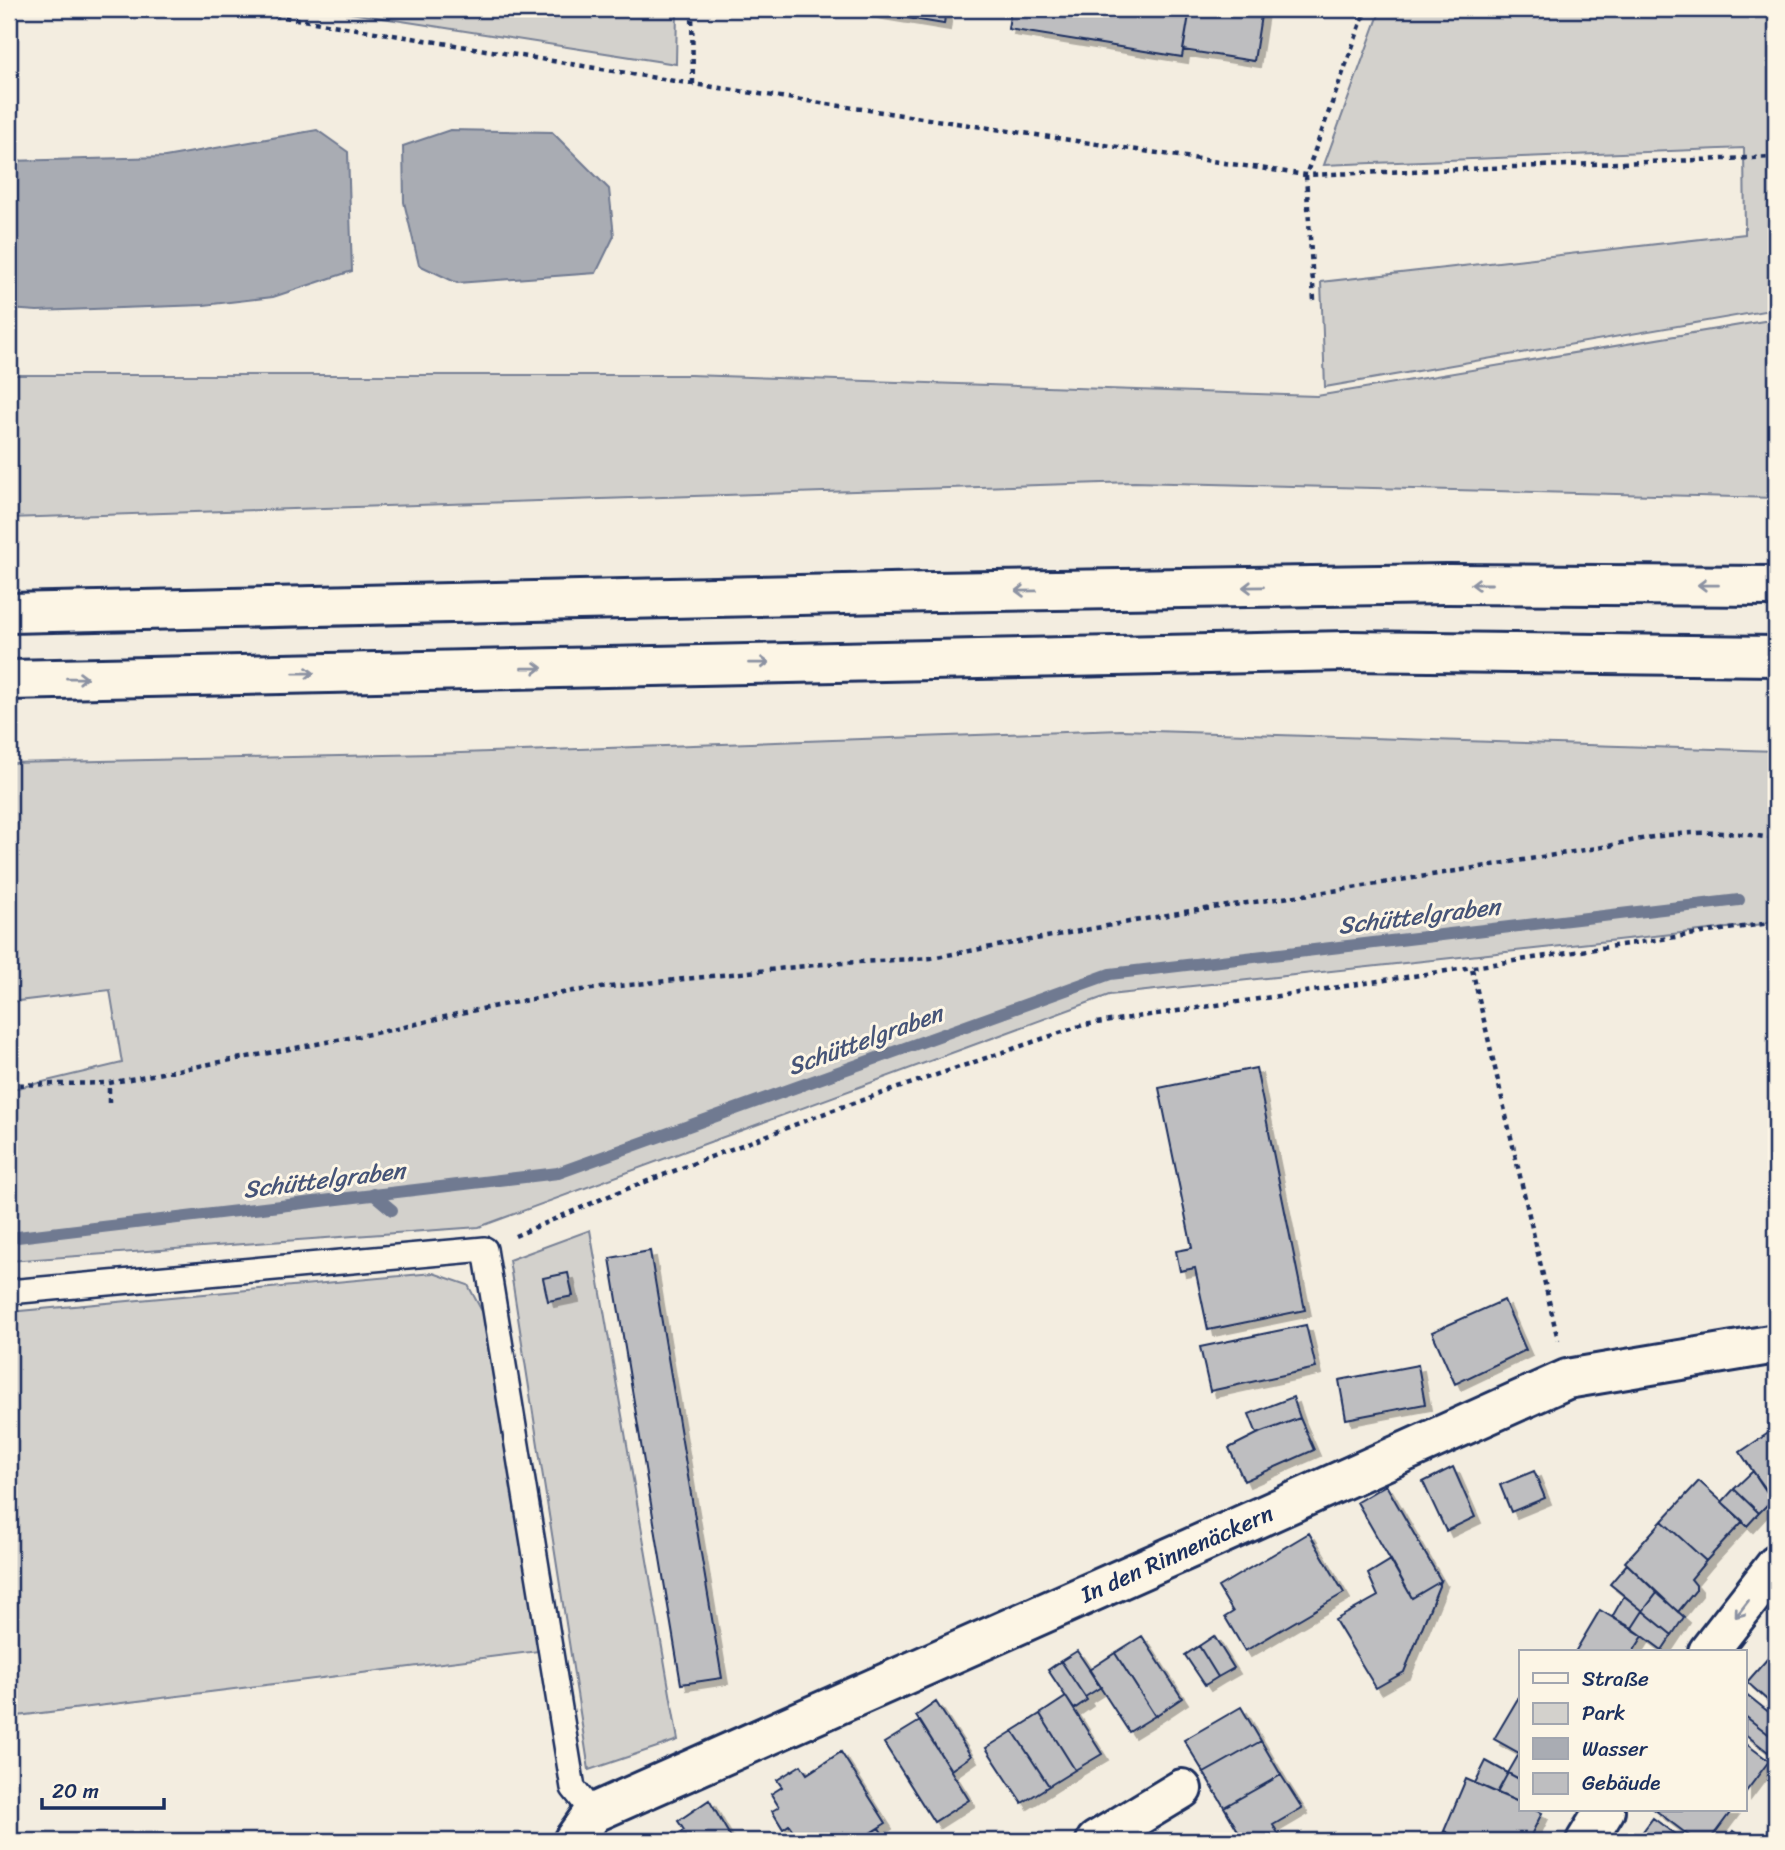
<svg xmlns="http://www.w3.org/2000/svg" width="1785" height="1850" viewBox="0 0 1785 1850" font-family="Sriracha,sans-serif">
<defs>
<filter id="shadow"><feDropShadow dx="6" dy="6" stdDeviation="0" flood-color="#0004"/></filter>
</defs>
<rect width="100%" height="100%" fill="#f3ede0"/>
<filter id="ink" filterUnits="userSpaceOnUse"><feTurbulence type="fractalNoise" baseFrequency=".0143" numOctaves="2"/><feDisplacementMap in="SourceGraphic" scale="14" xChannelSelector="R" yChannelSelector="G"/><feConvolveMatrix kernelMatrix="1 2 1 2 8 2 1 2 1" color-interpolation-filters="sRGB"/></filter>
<g filter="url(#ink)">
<path fill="#d3d1cc" stroke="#778095" stroke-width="2" d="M325 9H677L676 64Z
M1381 9H1776V309L1325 387 1321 282 1745 234 1744 148 1324 165Z
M1776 319V498L1134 482 9 518V375H690L1317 396Z
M1121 730 1776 751V917L1764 924 1109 995 479 1227 9 1261V1090L122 1063 110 990 9 1002V763L432 754Z
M590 1230 678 1740 589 1770 509 1260Z
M433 1273 468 1285 483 1313 539 1651 9 1717V1312Z"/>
<path fill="#a9acb3" stroke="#707a91" stroke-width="2" d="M317 130 348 152 352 271 273 297 204 305 37 311 9 309V161L165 157Z
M450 130 552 132 609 189 614 236 596 273 457 283 419 265 404 202 403 146Z"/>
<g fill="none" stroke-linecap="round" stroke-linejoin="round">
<path stroke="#707a91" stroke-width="12" d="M373 1194 392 1210
M9 1238 558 1173 1110 974 1739 900"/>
</g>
<path fill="#bebec0" stroke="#1b2f5e" stroke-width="2" filter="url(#shadow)" d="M853 9H946L944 24Z
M1011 9H1190L1182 57 1008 29Z
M1190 9H1262L1254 61 1183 50Z
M1256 1068 1305 1310 1208 1330 1195 1268 1180 1271 1176 1251 1192 1248 1159 1088Z
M650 1251 722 1678 681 1684 610 1258Z
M568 1273 573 1296 548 1301 543 1278Z
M1504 1300 1526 1350 1455 1384 1432 1332Z
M1306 1325 1316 1368 1210 1391 1200 1347Z
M1418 1365 1425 1404 1346 1419 1339 1380Z
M1293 1397 1300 1418 1257 1434 1249 1414Z
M1300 1418 1314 1450 1244 1481 1229 1448 1257 1434Z
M1776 1428V1490L1769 1495 1740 1452Z
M1453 1467 1475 1517 1446 1531 1423 1482Z
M1534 1471 1545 1498 1511 1512 1500 1485Z
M1753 1471 1773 1499 1759 1513 1734 1489Z
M1699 1481 1743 1521 1706 1561 1662 1521Z
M1386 1485 1441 1581 1412 1598 1357 1502Z
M1734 1489 1759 1513 1747 1526 1722 1502Z
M1662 1521 1706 1561 1691 1579 1696 1585V1590L1678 1612 1625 1562Z
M1309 1533 1344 1593 1245 1651 1225 1617 1233 1612 1218 1587Z
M1391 1560 1412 1598 1441 1581 1404 1672 1376 1688 1335 1620 1378 1596 1368 1574Z
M1627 1564 1657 1593 1643 1611 1610 1584Z
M1657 1593 1684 1617 1672 1635 1643 1611Z
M1624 1596 1643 1611 1632 1628 1612 1617Z
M1600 1610 1643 1636 1633 1652H1575Z
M1643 1611 1672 1635 1662 1650 1632 1628Z
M1142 1636 1182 1698 1155 1716 1115 1653Z
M1214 1636 1234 1668 1218 1677 1199 1646Z
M1199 1646 1218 1677 1205 1685 1185 1655Z
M1776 1649V1708L1747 1682Z
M1077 1651 1101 1687 1085 1697 1061 1661Z
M1115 1653 1155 1716 1129 1732 1089 1670Z
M1061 1661 1087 1700 1074 1709 1048 1670Z
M1745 1693 1776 1718V1740L1745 1716Z
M1520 1695H1521V1754L1494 1739Z
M1066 1697 1102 1754 1075 1770 1040 1714Z
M936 1702 971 1756 951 1770 916 1716Z
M1241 1707 1261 1741 1204 1773 1184 1740Z
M1040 1714 1075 1770 1049 1786 1013 1731Z
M1745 1716 1776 1740 1768 1752 1745 1734Z
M920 1721 969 1800 934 1822 884 1743Z
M1013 1731 1049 1786 1022 1803 986 1748Z
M1261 1741 1281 1775 1224 1807 1204 1773Z
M1745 1743 1769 1761 1745 1793Z
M841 1752 886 1823 857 1841H800L789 1825 783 1829 772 1811 779 1807 771 1794 782 1787 777 1780 801 1765 807 1774Z
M1519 1754H1521V1780L1508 1773Z
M1486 1761 1508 1773 1497 1793 1475 1783Z
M1508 1773 1521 1780V1803L1497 1793Z
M1281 1775 1302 1808 1273 1825 1283 1841H1244L1224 1807Z
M1466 1779 1521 1803V1810H1535L1542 1813 1528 1841H1466L1444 1831Z
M709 1800 733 1841H666L684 1830 678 1821Z
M1655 1810H1732L1709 1841H1696Z
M1653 1818 1684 1841H1652L1641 1834Z
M879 1828 887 1841H857Z
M1444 1831 1466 1841H1439Z
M1733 1831 1747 1841H1726Z
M1167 1834 1171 1841H1155Z
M1641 1834 1652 1841H1638Z"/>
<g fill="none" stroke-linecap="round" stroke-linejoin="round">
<defs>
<path id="lane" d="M9 1292 485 1249 573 1788 593 1813"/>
<path id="street" d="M1708 1652 1776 1565
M573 1841 593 1813 1191 1548 1567 1379 1776 1344
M1096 1841 1182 1789
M1586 1841 1605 1810"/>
<path id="highway" d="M9 613 934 592 1446 584 1776 586
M9 680 1347 651 1776 656"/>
</defs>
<use href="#lane" stroke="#1b2f5e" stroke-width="28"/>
<use href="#street" stroke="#1b2f5e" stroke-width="44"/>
<use href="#highway" stroke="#1b2f5e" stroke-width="44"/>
<path stroke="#1b2f5e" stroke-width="4.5" stroke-dasharray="5 5" stroke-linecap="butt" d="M235 9 693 84 1306 175 1776 157
M692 9 693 84
M1314 300 1306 175 1366 9
M1472 969 1558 1340
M9 1085 109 1083
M109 1103V1083L396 1029 461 1013 573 991 824 964 931 958 1184 912 1346 889 1609 846C1664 832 1720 828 1776 839
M515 1236 611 1195 836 1109 1083 1025 1776 922"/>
<use href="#lane" stroke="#fcf5e5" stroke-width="23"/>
<use href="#street" stroke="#fcf5e5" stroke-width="38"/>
<use href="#highway" stroke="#fcf5e5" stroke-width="38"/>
</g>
<defs><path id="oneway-shaft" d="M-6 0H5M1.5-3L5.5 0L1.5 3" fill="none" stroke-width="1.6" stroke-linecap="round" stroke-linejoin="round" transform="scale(1.75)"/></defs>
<g stroke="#8c92a2">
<use href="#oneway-shaft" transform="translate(1481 584) rotate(-180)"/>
<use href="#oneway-shaft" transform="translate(1708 585) rotate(-179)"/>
<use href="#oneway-shaft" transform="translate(1253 587) rotate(179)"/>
<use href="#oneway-shaft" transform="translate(1026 591) rotate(179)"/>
<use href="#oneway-shaft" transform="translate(759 663) rotate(-1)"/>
<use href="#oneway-shaft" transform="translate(532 668) rotate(-1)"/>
<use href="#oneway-shaft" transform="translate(304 673) rotate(-1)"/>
<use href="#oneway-shaft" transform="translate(77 678) rotate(-1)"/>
<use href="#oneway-shaft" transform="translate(1742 1609) rotate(128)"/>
</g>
</g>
<g text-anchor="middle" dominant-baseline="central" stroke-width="6" stroke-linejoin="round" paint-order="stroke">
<g font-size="23" fill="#1b2f5e" stroke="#fcf5e5">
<text transform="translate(1177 1554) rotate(-24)">In den Rinnenäckern</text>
</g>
<g font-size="24" font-style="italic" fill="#465478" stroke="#fcf5e5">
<text transform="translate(1419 916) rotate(-7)">Schüttelgraben</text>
<text transform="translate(865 1040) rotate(-20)">Schüttelgraben</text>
<text transform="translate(324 1180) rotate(-7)">Schüttelgraben</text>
</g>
</g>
<rect width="1785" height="1850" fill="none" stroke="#fcf5e5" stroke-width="35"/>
<rect x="18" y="18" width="1750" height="1815" fill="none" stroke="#1b2f5e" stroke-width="2.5" filter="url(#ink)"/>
<rect x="1519" y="1650" width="228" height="161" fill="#fcf5e5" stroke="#a2a6af" stroke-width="2"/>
<rect x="1533" y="1673" width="35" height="10" fill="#fcf5e5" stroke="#a2a6af" stroke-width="2"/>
<text x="1582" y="1686" font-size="21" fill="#1b2f5e">Straße</text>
<rect x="1533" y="1703" width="35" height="21" fill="#d3d1cc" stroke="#a2a6af" stroke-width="2"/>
<text x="1582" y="1720" font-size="21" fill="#1b2f5e">Park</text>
<rect x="1533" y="1738" width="35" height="21" fill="#a9acb3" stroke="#a2a6af" stroke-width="2"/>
<text x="1582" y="1756" font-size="21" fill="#1b2f5e">Wasser</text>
<rect x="1533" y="1773" width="35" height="21" fill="#bebec0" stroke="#a2a6af" stroke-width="2"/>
<text x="1582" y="1790" font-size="21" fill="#1b2f5e">Gebäude</text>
<path d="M42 1798v10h122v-10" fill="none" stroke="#1b2f5e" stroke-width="3.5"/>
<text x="52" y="1798" font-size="21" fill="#1b2f5e" stroke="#fcf5e5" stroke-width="5" paint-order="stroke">20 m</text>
</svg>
